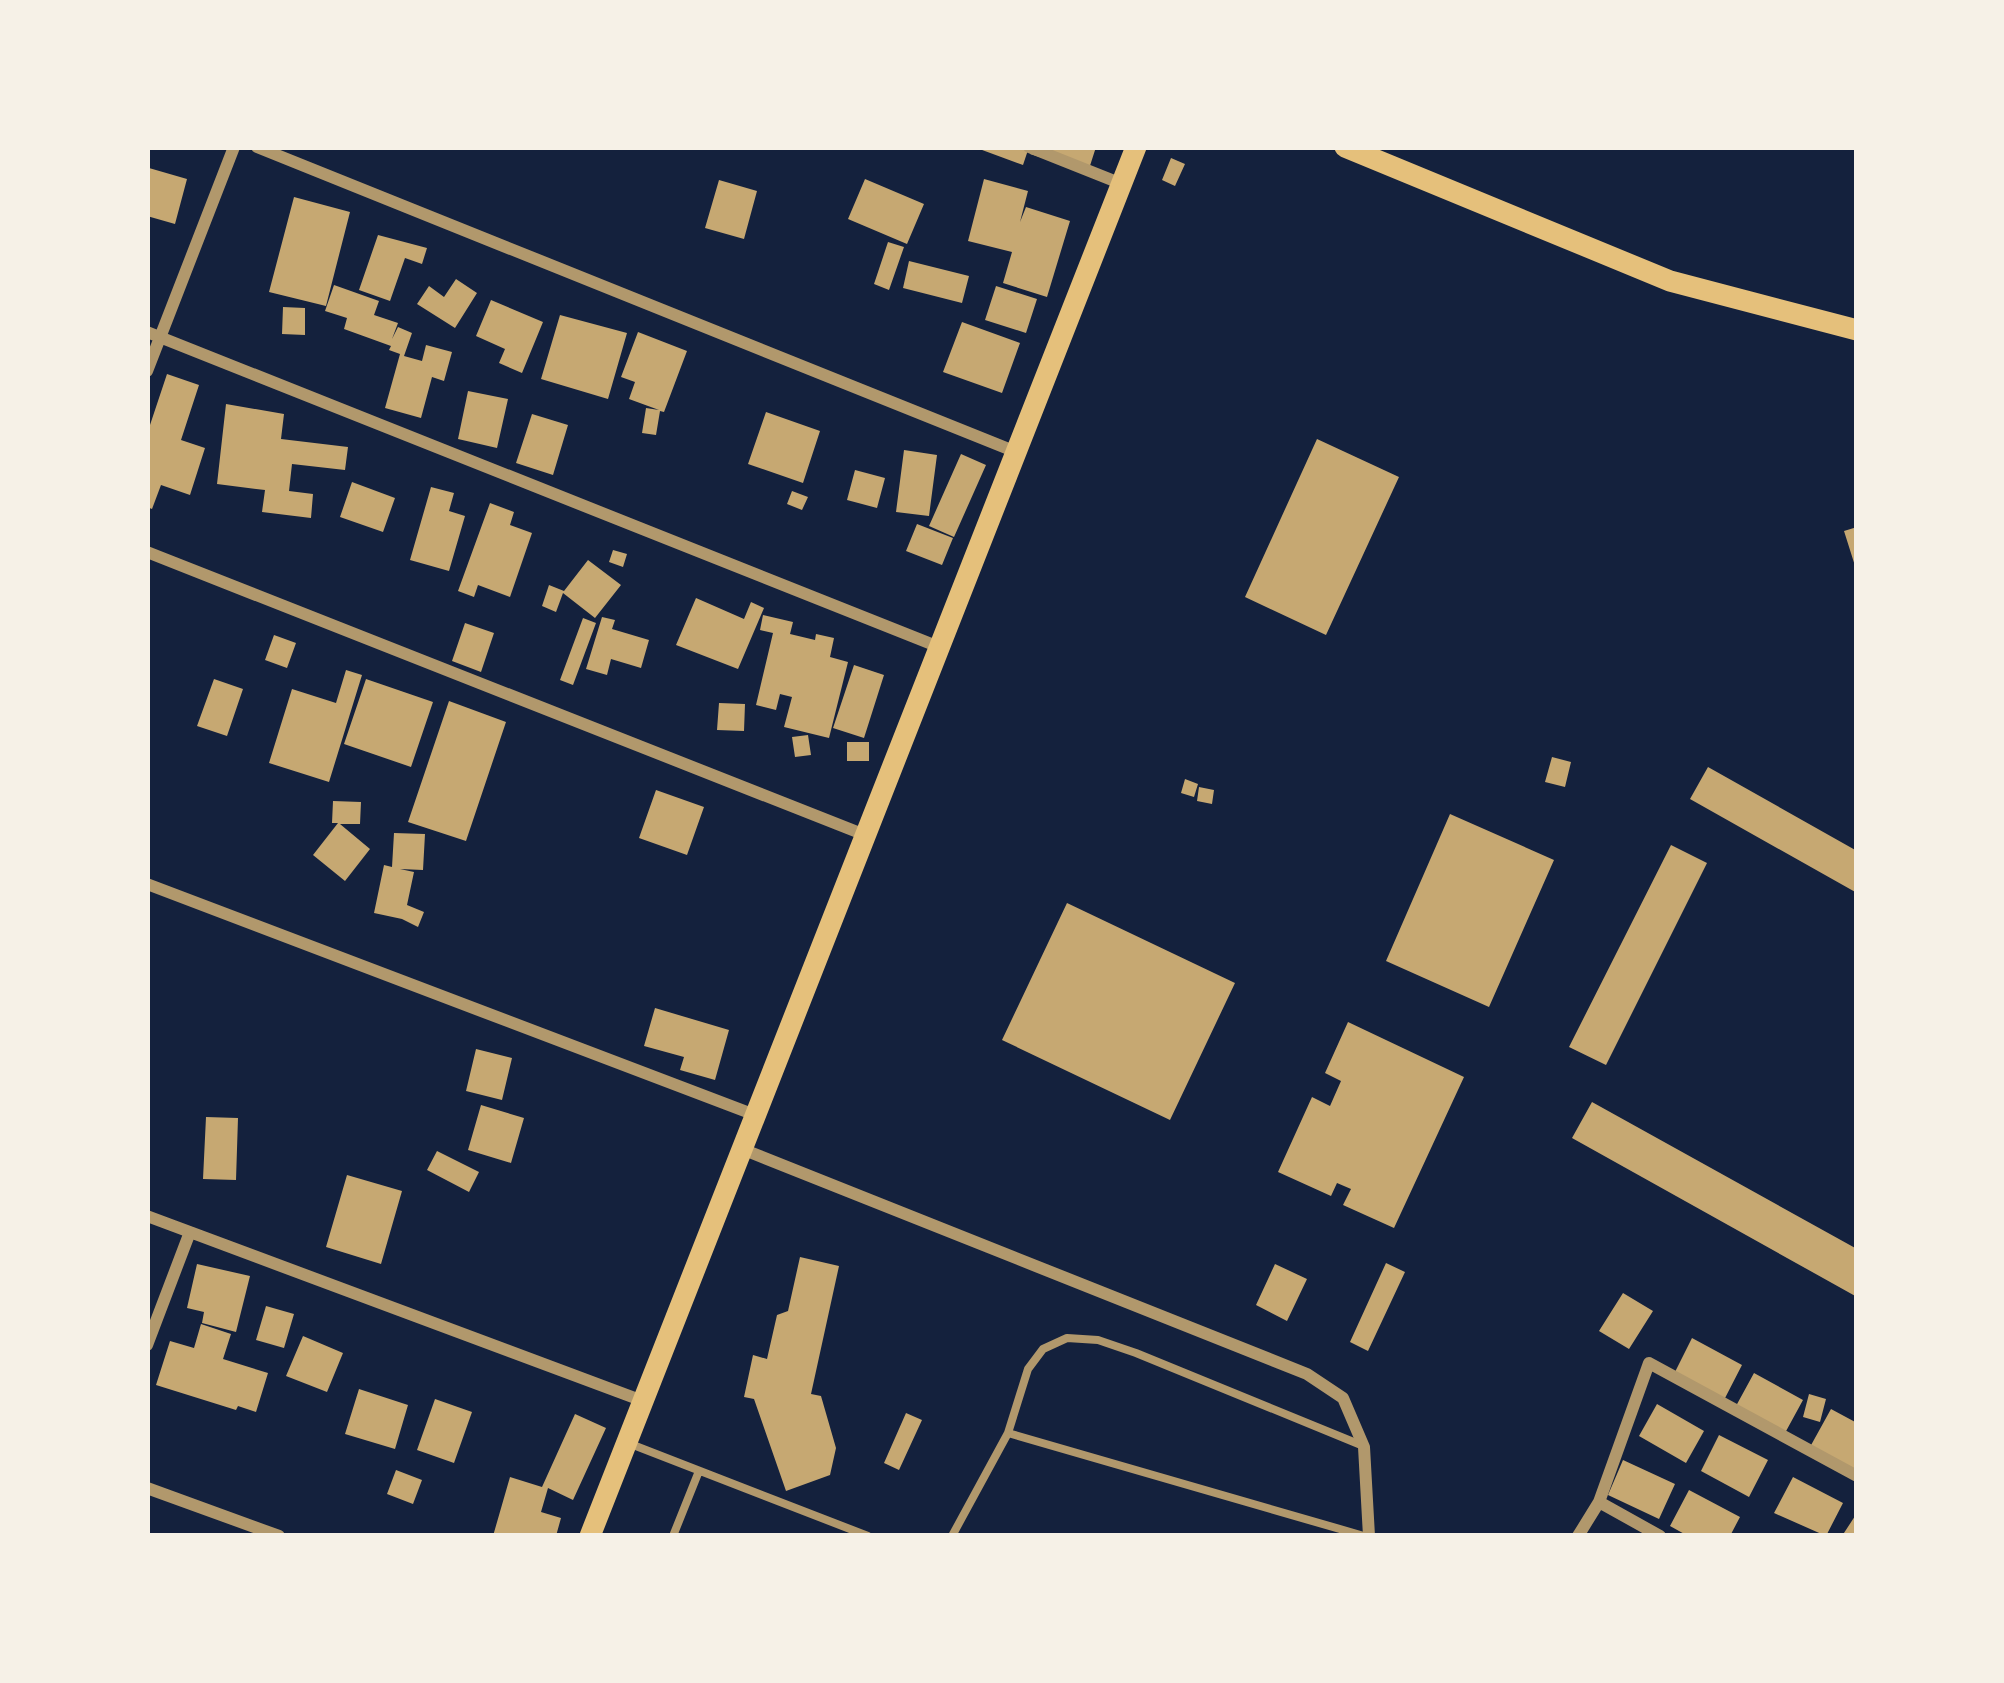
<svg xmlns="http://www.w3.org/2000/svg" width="2004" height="1683" viewBox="0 0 2004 1683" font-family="Merriweather,serif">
<rect width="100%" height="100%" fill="#14213d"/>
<path fill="#c6a872" d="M974 147H1029L1023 165Z
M1032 147H1096L1088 172 1030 154Z
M1171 158 1185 164 1175 186 1162 180Z
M149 168 187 179 175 224 147 216Z
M865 179 924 204 907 244 848 219Z
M984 179 1028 191 1020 222 1026 207 1070 221 1047 297 1003 283 1012 252 968 241Z
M719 180 757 191 744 239 705 228Z
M294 197 350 212 326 306 269 292Z
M378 235 427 248 422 264 405 258 390 301 359 290Z
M888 242 904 247 889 290 874 284Z
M909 261 969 276 962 303 903 288Z
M456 279 477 293 455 328 417 304 429 286 444 297Z
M334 285 379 301 374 315 398 323 392 339 398 327 412 333 404 356 422 361 426 345 452 352 444 381 432 377 421 418 385 408 400 354 389 350 391 346 344 329 347 318 325 311Z
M996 286 1037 299 1026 333 985 320Z
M491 300 543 322 522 373 499 363 505 349 476 336Z
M283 307 305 308V335L282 334Z
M560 315 627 333 608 399 541 379Z
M962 322 1020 343 1002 393 943 372Z
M638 332 687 351 664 412 660 411 656 435 642 433 646 408 659 410 629 399 635 382 621 377Z
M167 374 199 385 181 440 205 448 190 495 161 485 152 509 147 507V434Z
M468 391 508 399 497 448 458 439Z
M226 404 284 414 281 439 348 447 345 470 292 464 289 491 313 494 311 518 262 512 265 490 217 484Z
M766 412 820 431 803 483 748 464Z
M532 414 568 425 553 475 516 463Z
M1317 439 1399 477 1326 635 1245 597Z
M904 450 937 455 929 516 896 512Z
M961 454 986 465 954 537 929 526Z
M855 470 885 478 877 508 847 500Z
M352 482 395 498 383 532 340 517Z
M431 487 454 493 449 511 465 516 449 571 410 560Z
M792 491 808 497 802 510 787 504Z
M490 503 514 512 510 525 532 533 510 597 478 585 474 597 458 591Z
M917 524 953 538 942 565 906 551Z
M1857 527V569H1856L1844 531Z
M613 550 627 554 623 567 609 562Z
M588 560 621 585 595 618 563 593 556 612 542 606 549 585 564 591Z
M696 598 744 619 751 602 764 608 738 669 676 645Z
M763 615 793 622 790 634 815 640 816 634 834 638 830 657 848 662 829 738 784 727 792 697 780 694 776 710 756 705 773 633 760 630Z
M602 617 615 620 612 629 649 640 641 668 611 659 607 675 586 669Z
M583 618 596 623 573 685 560 680Z
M465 623 494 633 481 672 452 661Z
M274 635 296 643 287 668 265 660Z
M854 665 884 675 864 738 833 728Z
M346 670 362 675 329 782 269 763 292 689 336 703Z
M214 679 243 689 227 736 197 726Z
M366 679 433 702 411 767 344 744Z
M449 701 506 722 466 841 408 822Z
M719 703 745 704 744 731 717 730Z
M808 735 811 755 795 757 792 737Z
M847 742H869V761H847Z
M1552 757 1571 762 1565 787 1545 782Z
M1708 767 1857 851V893L1690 799Z
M1185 779 1198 784 1194 797 1181 793Z
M1199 787 1214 790 1212 804 1197 801Z
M656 790 704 807 687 855 639 838Z
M333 801 361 802 360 824H340L370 849 345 881 313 855 338 823H332Z
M1450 814 1554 860 1489 1007 1386 961Z
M394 833 425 834 423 870 400 869 414 872 407 905 424 912 418 927 402 919 374 913 384 865 392 867Z
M1671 845 1707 863 1606 1065 1569 1047Z
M1067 903 1235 983 1170 1120 1002 1040Z
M655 1008 729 1030 715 1080 680 1070 684 1057 644 1046Z
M1348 1022 1464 1077 1394 1228 1343 1205 1351 1189 1337 1183 1331 1196 1278 1172 1312 1097 1330 1106 1341 1081 1325 1073Z
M476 1049 512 1058 502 1100 466 1091Z
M1592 1102 1857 1249V1297L1572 1138Z
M481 1105 524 1118 511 1163 468 1150Z
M206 1117 238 1118 236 1180 203 1179Z
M437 1151 479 1172 469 1192 427 1170Z
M347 1175 402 1191 381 1264 326 1247Z
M800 1257 839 1266 811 1394 821 1396 836 1448 830 1475 786 1491 754 1399 744 1397 753 1355 767 1359 777 1315 788 1311Z
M1386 1263 1405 1272 1368 1351 1350 1342Z
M197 1264 250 1276 236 1332 202 1323 204 1312 187 1308Z
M1275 1264 1307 1279 1287 1321 1256 1305Z
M1623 1293 1653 1311 1629 1349 1599 1331Z
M266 1306 294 1314 284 1348 256 1340Z
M201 1324 231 1334 223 1359 268 1373 256 1412 238 1406 236 1410 156 1385 170 1341 194 1348Z
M303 1336 343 1353 327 1392 286 1376Z
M1692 1338 1742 1365 1724 1400 1674 1374Z
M1754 1373 1803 1400 1785 1433 1736 1406Z
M359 1389 408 1405 395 1449 345 1434Z
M1809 1394 1826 1399 1820 1422 1803 1417Z
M435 1399 472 1412 454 1463 417 1450Z
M1657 1404 1704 1431 1686 1463 1639 1436Z
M1831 1409 1857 1423V1473L1810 1447Z
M906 1413 922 1420 899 1470 884 1463Z
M575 1414 606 1428 573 1500 548 1488 541 1512 561 1518 556 1536H493L510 1477 542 1487Z
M1719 1435 1768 1460 1749 1497 1701 1471Z
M1623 1460 1675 1484 1659 1519 1608 1495Z
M396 1470 422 1480 413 1504 387 1494Z
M1793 1477 1843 1503 1826 1536 1774 1513Z
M1689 1490 1740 1517 1730 1536H1688L1670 1526Z
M1857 1513V1536H1842Z"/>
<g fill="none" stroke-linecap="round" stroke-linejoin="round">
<path stroke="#b1986c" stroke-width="8" d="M1008 1433 1364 1536
M628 1443 868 1536
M673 1536 699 1471
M952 1536 1008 1433 1028 1369 1043 1349 1067 1338 1098 1340 1136 1353 1361 1445"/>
<path stroke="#b1986c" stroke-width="12" d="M257 147 1016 452
M1029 147 1122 184
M147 332 939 647
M147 371 234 147
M147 552 865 835
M147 884 755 1115
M742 1149 1307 1374 1343 1398 1364 1447 1369 1536
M147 1216 643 1401
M147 1345 190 1232
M147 1488 279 1536
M1599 1502 1660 1536
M1578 1536 1599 1502 1649 1363 1857 1476"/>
<path stroke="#e5c07b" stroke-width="21" d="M1345 147 1670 281 1857 330
M590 1536 1136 147"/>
</g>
<rect width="2004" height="1683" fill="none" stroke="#f6f1e7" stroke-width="300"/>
</svg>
